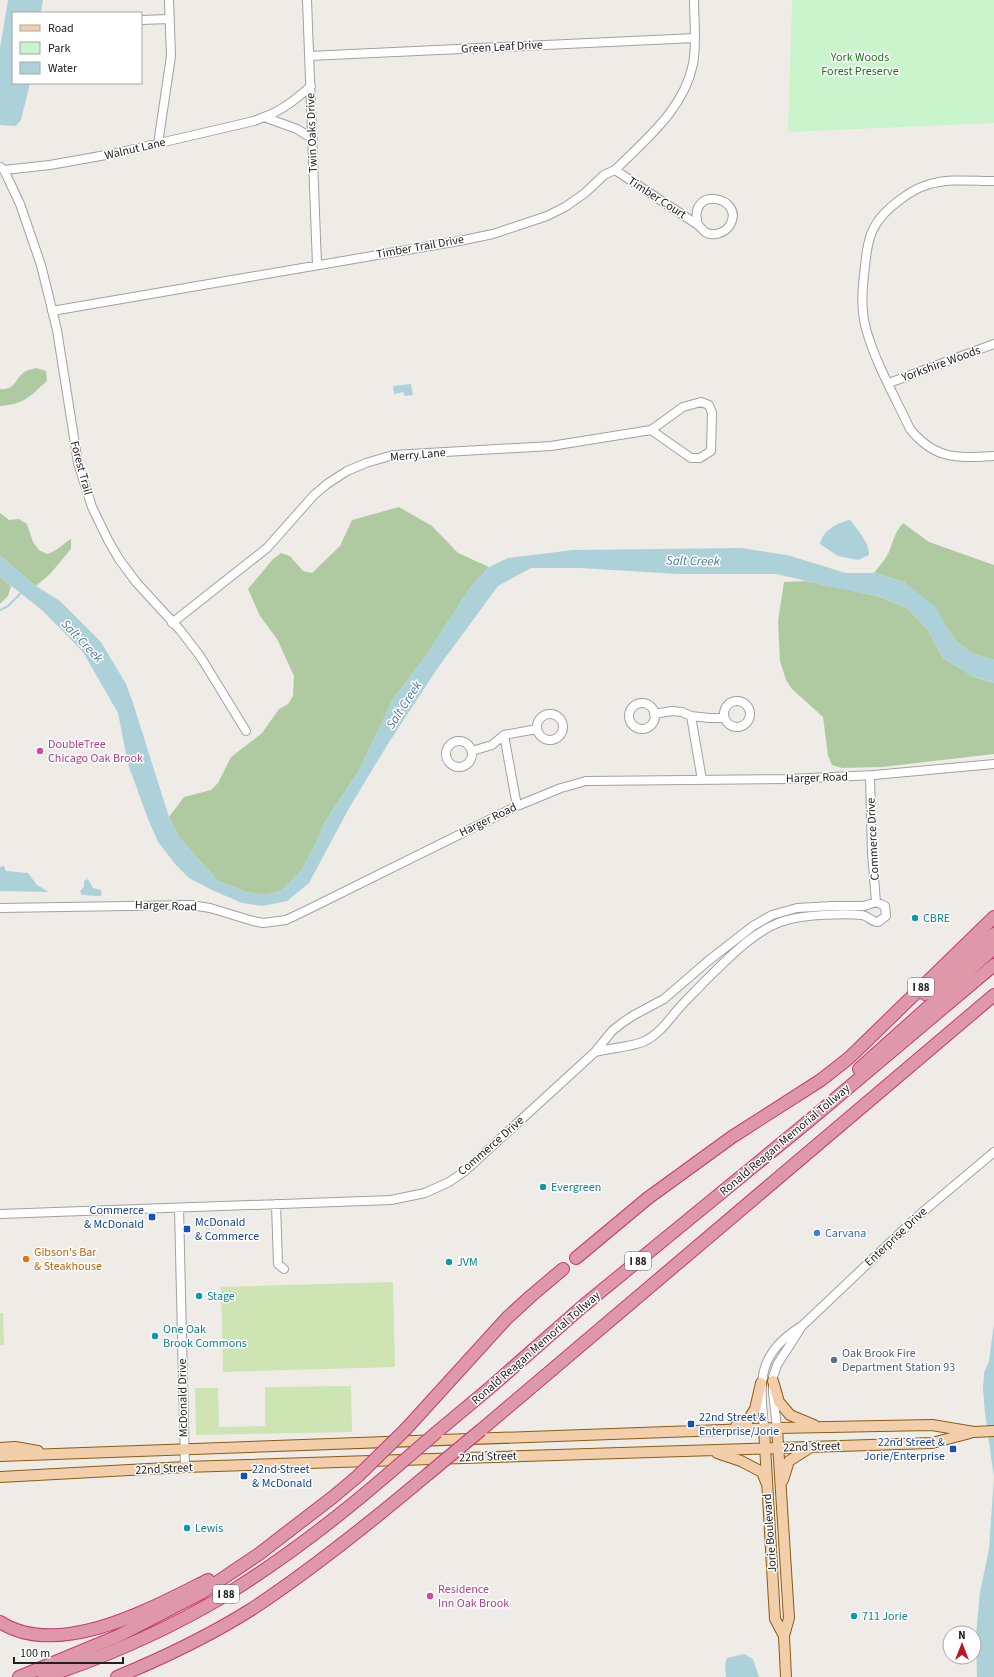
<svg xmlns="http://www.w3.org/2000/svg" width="994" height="1677" viewBox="0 0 994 1677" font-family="'Source Sans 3',sans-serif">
<rect width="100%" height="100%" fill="#efece8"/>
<path fill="#cee4b3" d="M393 1282 395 1367 223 1372 221 1287Z
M0 1313H3L4 1345H0Z
M351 1386 352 1432 196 1435 195 1388H218L219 1427 265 1426V1387Z"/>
<path fill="#afcaa1" d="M36 368 46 371 47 381C29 397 25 404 0 406V389C17 390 14 378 26 371 29 370 33 369 36 368Z
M399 507 432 526 458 553 489 567 470 588 427 654 393 699 360 769 326 820 316 843 301 871 282 890 267 895 245 892 217 880 178 836 169 817 184 797 211 790 218 783 231 757 262 733 279 709 288 704 293 696 294 676 277 639 260 616 248 589 273 559 281 553 290 556 303 571 312 573 340 546 352 520Z
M0 513 9 520 19 519 27 524 33 542 39 550 47 554C58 551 62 544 71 539V549L50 574 36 586 0 556Z
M903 523 929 542 994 565V660L974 654 957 642 947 628 904 582 874 573C879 566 885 560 889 552 894 539 894 534 903 523Z
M0 577 11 586 8 596 0 604Z
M806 581 877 596 907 608 927 629 943 658 974 677 994 683V754L882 767 842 768 832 765 828 756 823 717 792 689 786 680 780 661 778 621 784 582Z"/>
<path fill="#caf4cb" d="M792 0H994V123L788 132Z"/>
<path fill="#add1d8" d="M8 0H43L41 13H13V83H30L21 120 16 126 0 125V48Z
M411 384 413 395 405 396 403 392 394 394 393 386Z
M850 520C858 531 869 541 869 555L858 560 838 556 820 544C823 530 837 523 850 520Z
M741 548 787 555 846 573H874L904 582 936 607 947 628 957 642 974 654 994 660V683L972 676 943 658 927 629 907 608 877 596 837 588 776 574H678L580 568H531L498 586 437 669 386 747 348 810 309 883 287 901 263 906 242 903 212 890 189 878 176 865 158 842 148 819 128 764 118 713 83 652 43 611 0 577V556L36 586 60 601 101 642 126 684 133 703 169 817 178 836 217 880 245 892 267 895 282 890 301 871 316 843 326 820 360 769 393 699 427 654 470 588 489 567 508 558 573 550Z
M4 866 6 871 28 873 37 885 49 892 0 891V867Z
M88 879 93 888 101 890 102 895 99 896 82 895 80 891 84 887V881Z
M994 1323V1677H977L976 1635 980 1592 989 1549 994 1478 985 1413 983 1389 984 1373 989 1361Z
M744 1654 753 1659 759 1677H726L725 1665 727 1658Z"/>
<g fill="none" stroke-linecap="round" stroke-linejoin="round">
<path stroke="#add1d8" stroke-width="2" d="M0 610 8 606 22 592"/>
<defs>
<path id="minor" d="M307 0 317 265
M141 20 170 19
M309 56 695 38
M264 117C283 110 296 99 311 86
M158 144 171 56 169 0
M0 167 4 170 20 204 41 265 57 330 78 463 92 507 108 540 119 559 136 582 180 630 200 656 246 731
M4 170 50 165 117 153 254 121 264 117 297 129 313 139
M615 170 698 225C700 227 703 230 705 232 713 237 725 233 730 225 746 197 687 184 698 225
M994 181C973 181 948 178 927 185 917 188 909 193 901 199 869 222 868 238 864 275 862 293 861 310 866 329 876 364 895 397 910 429 935 460 957 458 994 456
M52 311 459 241 493 234 547 216 565 207 585 193 604 175 615 170C646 139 684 109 693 64 697 43 694 21 694 0
M889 383 994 344
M172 623 267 548 314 495 327 484 347 471 366 463 393 455 551 446 651 430 683 407 701 402 709 405 712 413 711 451 700 458H691L651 430
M724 714a13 13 0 1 1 26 0a13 13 0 1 1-26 0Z
M629 716a13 13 0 1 1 26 0a13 13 0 1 1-26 0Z
M654 714 672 711 682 712 691 716 709 718H724
M537 727a13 13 0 1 1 26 0a13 13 0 1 1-26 0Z
M691 716 702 780
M504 735 517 806
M446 754a13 13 0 1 1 26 0a13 13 0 1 1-26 0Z
M472 751 492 745 504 735 537 729
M870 776 872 853 876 902
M0 908 191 905 210 908 253 921 263 923 286 920 305 911 517 806 561 788 586 781 789 779 874 775 994 764
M276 1204 278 1264 284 1269
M179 1208 185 1467
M0 1214 391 1200 425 1193 449 1182 465 1171 595 1052 612 1031 622 1023 634 1015 664 999 708 961 753 926 772 915 797 908 832 906H864L876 902 885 906 886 916 878 922C871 922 869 916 862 915 843 913 805 915 787 920 754 929 727 960 703 983 696 991 687 999 680 1007 669 1019 661 1033 645 1041 632 1047 610 1048 595 1052
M764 1428C760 1382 756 1355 800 1327
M777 1428 773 1392V1377L777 1365 802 1326 918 1216 994 1152"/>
<path id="major" d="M773 1381 779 1402 790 1415 814 1425
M736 1426 747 1422 755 1409 761 1383
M764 1428 775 1619 784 1636
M777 1428 789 1618 784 1636 786 1677
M0 1448 15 1447 38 1451
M717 1453 741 1461 762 1472 766 1482
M0 1456 777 1428 932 1425 974 1432 994 1431
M0 1477 185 1467 932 1443 970 1433
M783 1480 789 1461 811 1447"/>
<path id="highway" d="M925 994 994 934
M859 1069 994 948
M576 1258 648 1198 732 1137 821 1080 849 1058 994 917
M406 1429 507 1318 531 1296 563 1269
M481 1430 994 995
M437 1432 492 1386 583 1306 810 1120 994 965
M0 1622C59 1660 152 1608 208 1580
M19 1677 118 1636 201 1593 259 1554 333 1497 358 1476
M44 1677C108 1656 171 1628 229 1593 285 1558 337 1518 387 1475
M117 1677C163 1658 209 1636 252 1609 314 1568 371 1522 428 1474"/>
</defs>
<use href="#minor" stroke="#a1a1a1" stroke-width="10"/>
<use href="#major" stroke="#8b5c11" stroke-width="12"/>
<use href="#highway" stroke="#c83a73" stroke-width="14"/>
<use href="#minor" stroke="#fff" stroke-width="8"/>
<use href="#major" stroke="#f2cfaa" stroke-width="10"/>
<use href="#highway" stroke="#de98a9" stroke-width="12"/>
<defs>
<path id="highway-bridge" d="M428 1474 481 1430
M387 1475 437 1432
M358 1476 406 1429"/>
</defs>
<use href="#highway-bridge" stroke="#c83a73" stroke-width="14" stroke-linecap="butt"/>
<use href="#highway-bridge" stroke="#de98a9" stroke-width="12"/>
</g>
<g fill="#d1479c" stroke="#fff" stroke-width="1.5">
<circle cx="40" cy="751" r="4"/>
<circle cx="430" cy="1596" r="4"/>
</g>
<g fill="#0f9aa8" stroke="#fff" stroke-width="1.5">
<circle cx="915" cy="918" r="4"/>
<circle cx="543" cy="1187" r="4"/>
<circle cx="449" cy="1262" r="4"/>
<circle cx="199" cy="1296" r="4"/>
<circle cx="155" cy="1336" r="4"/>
<circle cx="187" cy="1528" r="4"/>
<circle cx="854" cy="1616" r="4"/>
</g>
<g fill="#1a4fb4" stroke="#fff" stroke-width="1.5">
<rect x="148" y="1213" width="8" height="8" rx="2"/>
<rect x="183" y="1225" width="8" height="8" rx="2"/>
<rect x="687" y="1420" width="8" height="8" rx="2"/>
<rect x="949" y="1445" width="8" height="8" rx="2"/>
<rect x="240" y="1472" width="8" height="8" rx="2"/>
</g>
<circle fill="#3f7fe0" stroke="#fff" stroke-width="1.5" cx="817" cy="1233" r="4"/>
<circle fill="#e8710a" stroke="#fff" stroke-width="1.5" cx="26" cy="1259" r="4"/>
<circle fill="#5c6f8a" stroke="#fff" stroke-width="1.5" cx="834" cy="1360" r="4"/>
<g text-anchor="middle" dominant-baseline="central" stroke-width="3" stroke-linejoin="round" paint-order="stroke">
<g fill="#fff" stroke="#636363" stroke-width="1">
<rect x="908" y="978" width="26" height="18" rx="3"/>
<rect x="625" y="1252" width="26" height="18" rx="3"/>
<rect x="213" y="1585" width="26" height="18" rx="3"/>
</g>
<g font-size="11" font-weight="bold" fill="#202020">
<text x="921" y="987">I 88</text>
<text x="638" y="1261">I 88</text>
<text x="226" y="1594">I 88</text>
</g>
<g font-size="12" fill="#202020" stroke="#fff">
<text transform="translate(502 47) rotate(-3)">Green Leaf Drive</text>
<text transform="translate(312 133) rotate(-92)">Twin Oaks Drive</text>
<text transform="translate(135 149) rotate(-13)">Walnut Lane</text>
<text transform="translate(657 198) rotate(33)">Timber Court</text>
<text transform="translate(420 247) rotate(-10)">Timber Trail Drive</text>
<text transform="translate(941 364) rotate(-20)">Yorkshire Woods</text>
<text transform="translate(418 455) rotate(-5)">Merry Lane</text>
<text transform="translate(81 468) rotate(75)">Forest Trail</text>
<text transform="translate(817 778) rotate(-2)">Harger Road</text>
<text transform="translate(488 820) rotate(-26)">Harger Road</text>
<text transform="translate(873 839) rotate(-93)">Commerce Drive</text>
<text transform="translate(166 906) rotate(2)">Harger Road</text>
<text transform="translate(785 1140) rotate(-40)">Ronald Reagan Memorial Tollway</text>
<text transform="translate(491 1146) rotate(-41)">Commerce Drive</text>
<text transform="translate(896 1237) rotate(-43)">Enterprise Drive</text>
<text transform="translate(536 1348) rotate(-41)">Ronald Reagan Memorial Tollway</text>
<text transform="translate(183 1398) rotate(-91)">McDonald Drive</text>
<text transform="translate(812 1447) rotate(-2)">22nd Street</text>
<text transform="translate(488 1457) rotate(-2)">22nd Street</text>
<text transform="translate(164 1469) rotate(-3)">22nd Street</text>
<text transform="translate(770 1533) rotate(-94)">Jorie Boulevard</text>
</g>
<g font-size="12" fill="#18741b" stroke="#fff">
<text x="860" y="57">York Woods<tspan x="860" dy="14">Forest Preserve</tspan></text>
</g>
<g font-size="12" fill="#b23c85" stroke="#fff" text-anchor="start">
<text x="48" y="744">DoubleTree<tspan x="48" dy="14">Chicago Oak Brook</tspan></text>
<text x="438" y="1589">Residence<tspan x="438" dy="14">Inn Oak Brook</tspan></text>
</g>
<g font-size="12" fill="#0d838f" stroke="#fff" text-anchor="start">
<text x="923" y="918">CBRE</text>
<text x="551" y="1187">Evergreen</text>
<text x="457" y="1262">JVM</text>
<text x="207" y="1296">Stage</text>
<text x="163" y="1329">One Oak<tspan x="163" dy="14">Brook Commons</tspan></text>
<text x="195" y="1528">Lewis</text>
<text x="862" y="1616">711 Jorie</text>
</g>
<g font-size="12" fill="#164399" stroke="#fff" text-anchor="start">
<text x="144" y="1210" text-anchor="end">Commerce<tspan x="144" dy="14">&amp; McDonald</tspan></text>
<text x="195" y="1222">McDonald<tspan x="195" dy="14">&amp; Commerce</tspan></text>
<text x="699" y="1417">22nd Street &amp;<tspan x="699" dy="14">Enterprise/Jorie</tspan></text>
<text x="945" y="1442" text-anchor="end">22nd Street &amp;<tspan x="945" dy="14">Jorie/Enterprise</tspan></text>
<text x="252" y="1469">22nd Street<tspan x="252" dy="14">&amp; McDonald</tspan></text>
</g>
<g font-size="12" fill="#366cbe" stroke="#fff" text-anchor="start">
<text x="825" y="1233">Carvana</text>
</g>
<g font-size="12" fill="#c56008" stroke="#fff" text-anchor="start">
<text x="34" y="1252">Gibson's Bar<tspan x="34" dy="14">&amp; Steakhouse</tspan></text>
</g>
<g font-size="12" fill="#4e5e75" stroke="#fff" text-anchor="start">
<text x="842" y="1353">Oak Brook Fire<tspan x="842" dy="14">Department Station 93</tspan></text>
</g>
<g font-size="13" font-style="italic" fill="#4f7897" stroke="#fff">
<text transform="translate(693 561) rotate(1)">Salt Creek</text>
<text transform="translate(82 641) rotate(46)">Salt Creek</text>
<text transform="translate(404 705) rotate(-57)">Salt Creek</text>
</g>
</g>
<rect x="12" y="12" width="130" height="72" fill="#ffffff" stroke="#a6a6a6"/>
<rect x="20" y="25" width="20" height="6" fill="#f2cfaa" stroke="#a6a6a6"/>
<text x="48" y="32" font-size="12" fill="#202020">Road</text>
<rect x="20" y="42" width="20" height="12" fill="#caf4cb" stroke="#a6a6a6"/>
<text x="48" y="52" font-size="12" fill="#202020">Park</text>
<rect x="20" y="62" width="20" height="12" fill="#add1d8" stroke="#a6a6a6"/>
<text x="48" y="72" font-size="12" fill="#202020">Water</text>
<g transform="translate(962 1645)"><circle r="19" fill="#ffffff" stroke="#a6a6a6"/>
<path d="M0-3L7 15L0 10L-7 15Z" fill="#ba1620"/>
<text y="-6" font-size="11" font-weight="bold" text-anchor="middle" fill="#202020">N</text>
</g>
<path d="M14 1657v6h109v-6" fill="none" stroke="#202020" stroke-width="2"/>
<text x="20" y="1657" font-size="12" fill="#202020" stroke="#ffffff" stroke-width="3" paint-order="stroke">100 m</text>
</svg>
